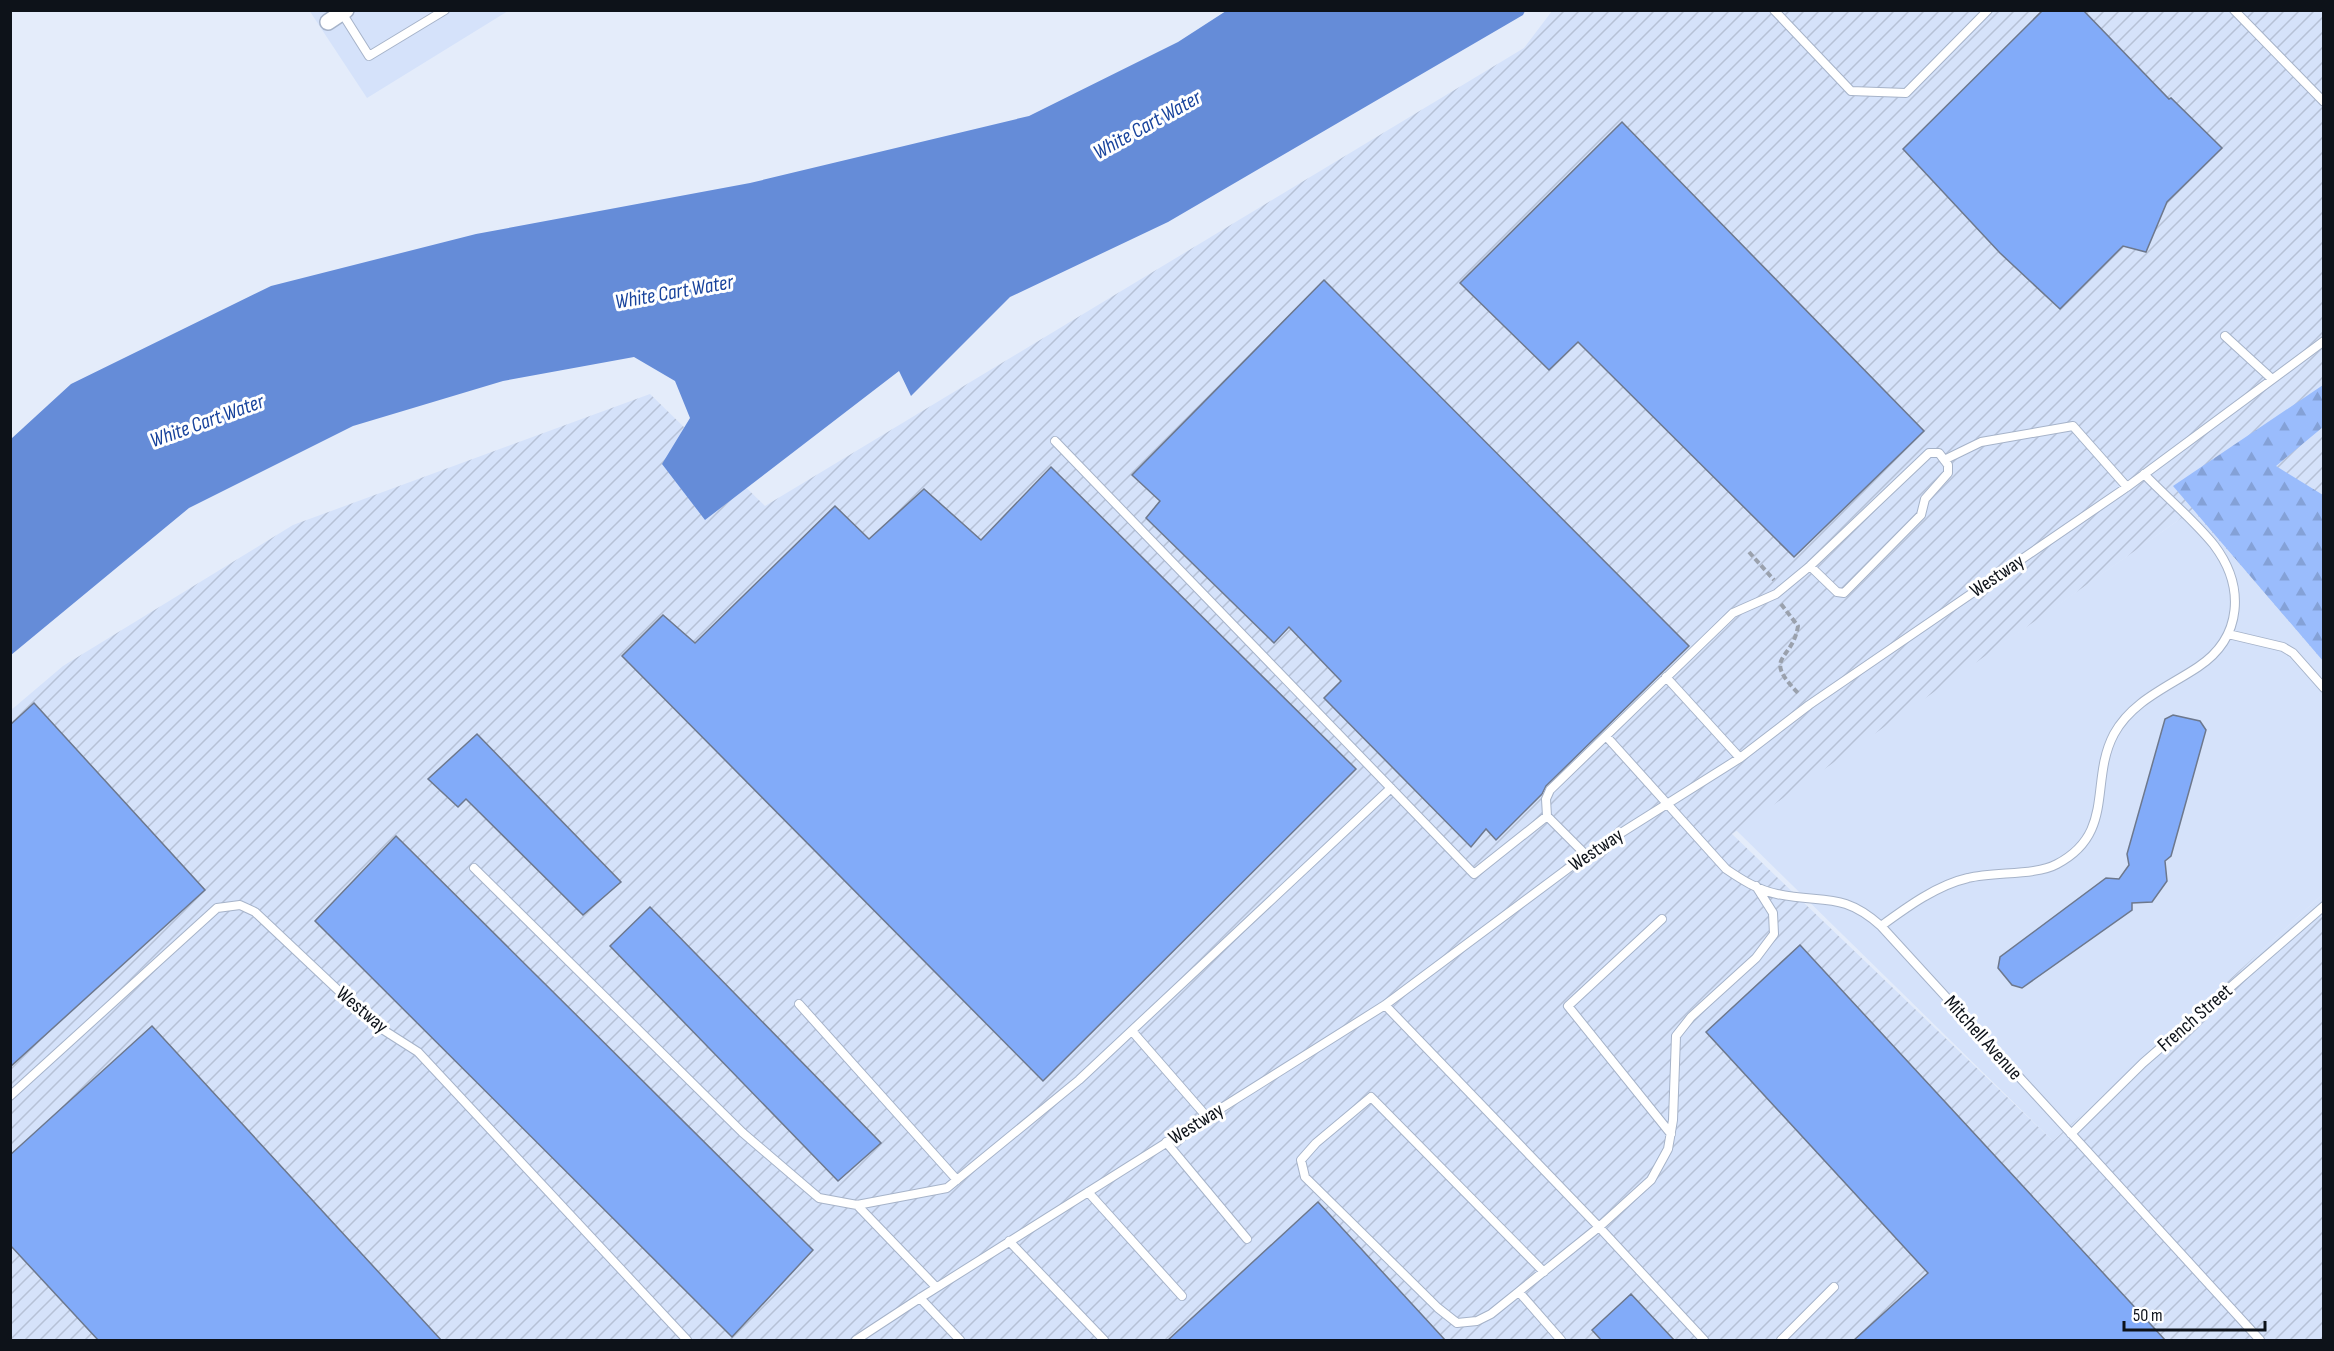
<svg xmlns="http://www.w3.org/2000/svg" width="2334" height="1351" viewBox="0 0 2334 1351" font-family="'Sofia Sans Condensed',sans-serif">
<defs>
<pattern id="industrial-furrows" width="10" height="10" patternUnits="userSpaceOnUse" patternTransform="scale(1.5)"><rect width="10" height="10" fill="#d5e2fa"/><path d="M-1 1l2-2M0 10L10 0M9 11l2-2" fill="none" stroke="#b6c1d6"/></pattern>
<pattern id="forest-firs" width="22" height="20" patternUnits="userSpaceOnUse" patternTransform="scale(1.5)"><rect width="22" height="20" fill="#9abcfc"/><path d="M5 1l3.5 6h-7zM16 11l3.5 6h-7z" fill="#84a1d7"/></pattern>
</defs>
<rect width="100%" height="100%" fill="#e4ecfa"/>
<path fill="#d5e2fa" d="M309 10 508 11 367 98Z
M2193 510 2323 661V894L2053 1141 1736 830Z"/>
<path fill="url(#industrial-furrows)" d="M1552 11H2323V661L2193 510 1732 834 2053 1141 2323 894V1340H11L10 711 63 666 293 525 650 394 765 506 1524 48Z"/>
<path fill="url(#forest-firs)" d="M2323 385V427L2276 466 2323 495V661L2173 486Z"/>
<path fill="#658cd8" d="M1226 11H1525L1523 15 1168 222 1010 297 911 396 899 371 705 520 662 464 690 418 675 381 634 357 503 381 353 426 189 508 11 655V439L71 384 271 286 476 234 750 183 1029 116 1178 42Z"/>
<path fill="#82abf9" stroke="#6d788d" stroke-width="1.5" d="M2043 10H2083L2169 99 2171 98 2222 148 2167 202 2146 252 2123 246 2060 309 2000 253 1903 149Z
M1622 122 1924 431 1794 557 1578 342 1549 370 1460 283Z
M1324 280 1689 646 1546 786 1542 794 1496 840 1486 829 1471 847 1324 698 1341 681 1289 627 1274 643 1146 518 1160 501 1132 475Z
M1051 467 1356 769 1043 1081 622 656 663 615 695 643 835 506 869 539 924 489 981 540Z
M34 703 205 890 10 1067V725Z
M2173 715 2200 721 2206 730 2171 856 2165 861 2167 881 2152 902 2132 903V910L2022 988 2012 985 1998 968 2000 957 2106 878 2119 879 2129 865 2127 854 2165 719Z
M477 734 621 882 583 915 466 799 458 807 428 779Z
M396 836 813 1250 732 1337 315 921Z
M650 907 881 1143 838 1181 610 946Z
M1800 945 2166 1341H1853L1928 1273 1706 1032Z
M152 1026 442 1341H99L10 1245V1155Z
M1318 1202 1446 1341H1167Z
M1631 1294 1675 1341H1602L1592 1330Z"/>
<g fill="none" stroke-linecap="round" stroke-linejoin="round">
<defs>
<path id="lane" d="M1774 10 1851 91 1906 93 1988 10
M2234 10 2324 102
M342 13 369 56 445 10
M2225 336 2272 379
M1055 441 1474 874 1547 816 1586 855
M1944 460 1981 442 2073 426 2127 487
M2228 634 2283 647 2293 653 2324 688
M1666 677 1740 758
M1606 736 1726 869C1742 880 1758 890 1777 894 1823 904 1842 891 1881 926L2260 1340
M1547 816 1546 799 1550 790 1733 613 1776 594 1810 566 1929 453H1939L1948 465V473L1925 499 1921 515 1844 593 1837 592 1810 566
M474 868 743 1133 819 1198 857 1205 947 1188 1079 1080 1391 788
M1662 919 1568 1006 1671 1134
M1881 926C1907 907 1937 885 1968 878 1994 871 2035 876 2057 864 2116 833 2089 781 2114 734 2132 701 2168 687 2198 667 2243 637 2245 586 2214 545 2194 520 2166 497 2144 474
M799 1004 957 1180
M1385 1005 1599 1227 1704 1340
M1132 1031 1207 1117
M10 1096 217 908 240 905 255 912 374 1024 418 1052 687 1340
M2071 1134 2143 1063 2324 906
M1166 1142 1247 1239
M1088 1192 1182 1296
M857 1205 936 1287
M1009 1241 1104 1340
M1544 1272 1371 1097 1316 1143 1301 1160 1305 1177 1438 1308 1457 1323 1477 1321 1491 1314 1599 1227 1651 1180 1668 1149 1673 1120 1676 1036 1691 1017 1756 958 1774 934 1773 913 1756 886
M1519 1292 1561 1340
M920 1298 960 1340
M856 1340 920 1298 1385 1005 1586 855 1740 758 1809 705 2127 487 2324 341
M1781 1340 1834 1287"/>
<path id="street" d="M328 22 346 10"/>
</defs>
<use href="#lane" stroke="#a6b3c9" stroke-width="10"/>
<use href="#street" stroke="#a6b3c9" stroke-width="18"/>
<path stroke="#9aa1ad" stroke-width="4" stroke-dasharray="6 3" stroke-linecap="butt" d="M1749 552 1774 580
M1781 604 1798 626C1792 663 1760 655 1800 695"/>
<use href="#lane" stroke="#fff" stroke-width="8"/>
<use href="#street" stroke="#fff" stroke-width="15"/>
</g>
<g text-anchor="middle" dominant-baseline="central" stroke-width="6" stroke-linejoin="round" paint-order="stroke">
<g font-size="20" fill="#0d1219" stroke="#fff">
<text transform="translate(1997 576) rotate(-34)">Westway</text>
<text transform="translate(1596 850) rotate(-34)">Westway</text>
<text transform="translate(362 1010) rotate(40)">Westway</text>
<text transform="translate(2195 1018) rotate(-41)">French Street</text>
<text transform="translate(1983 1038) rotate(48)">Mitchell Avenue</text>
<text transform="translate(1196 1124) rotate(-32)">Westway</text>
</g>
<g font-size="21" font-style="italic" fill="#18439c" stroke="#fff">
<text transform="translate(1147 125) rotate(-29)">White Cart Water</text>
<text transform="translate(674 292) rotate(-10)">White Cart Water</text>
<text transform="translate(207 421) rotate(-20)">White Cart Water</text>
</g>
</g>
<rect width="2334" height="1351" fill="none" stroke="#0d1219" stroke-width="24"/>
<path d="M2124 1321v9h141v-9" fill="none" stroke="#0d1219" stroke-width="3"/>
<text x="2133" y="1321" font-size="18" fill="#0d1219" stroke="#ffffff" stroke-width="4.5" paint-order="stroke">50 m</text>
</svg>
